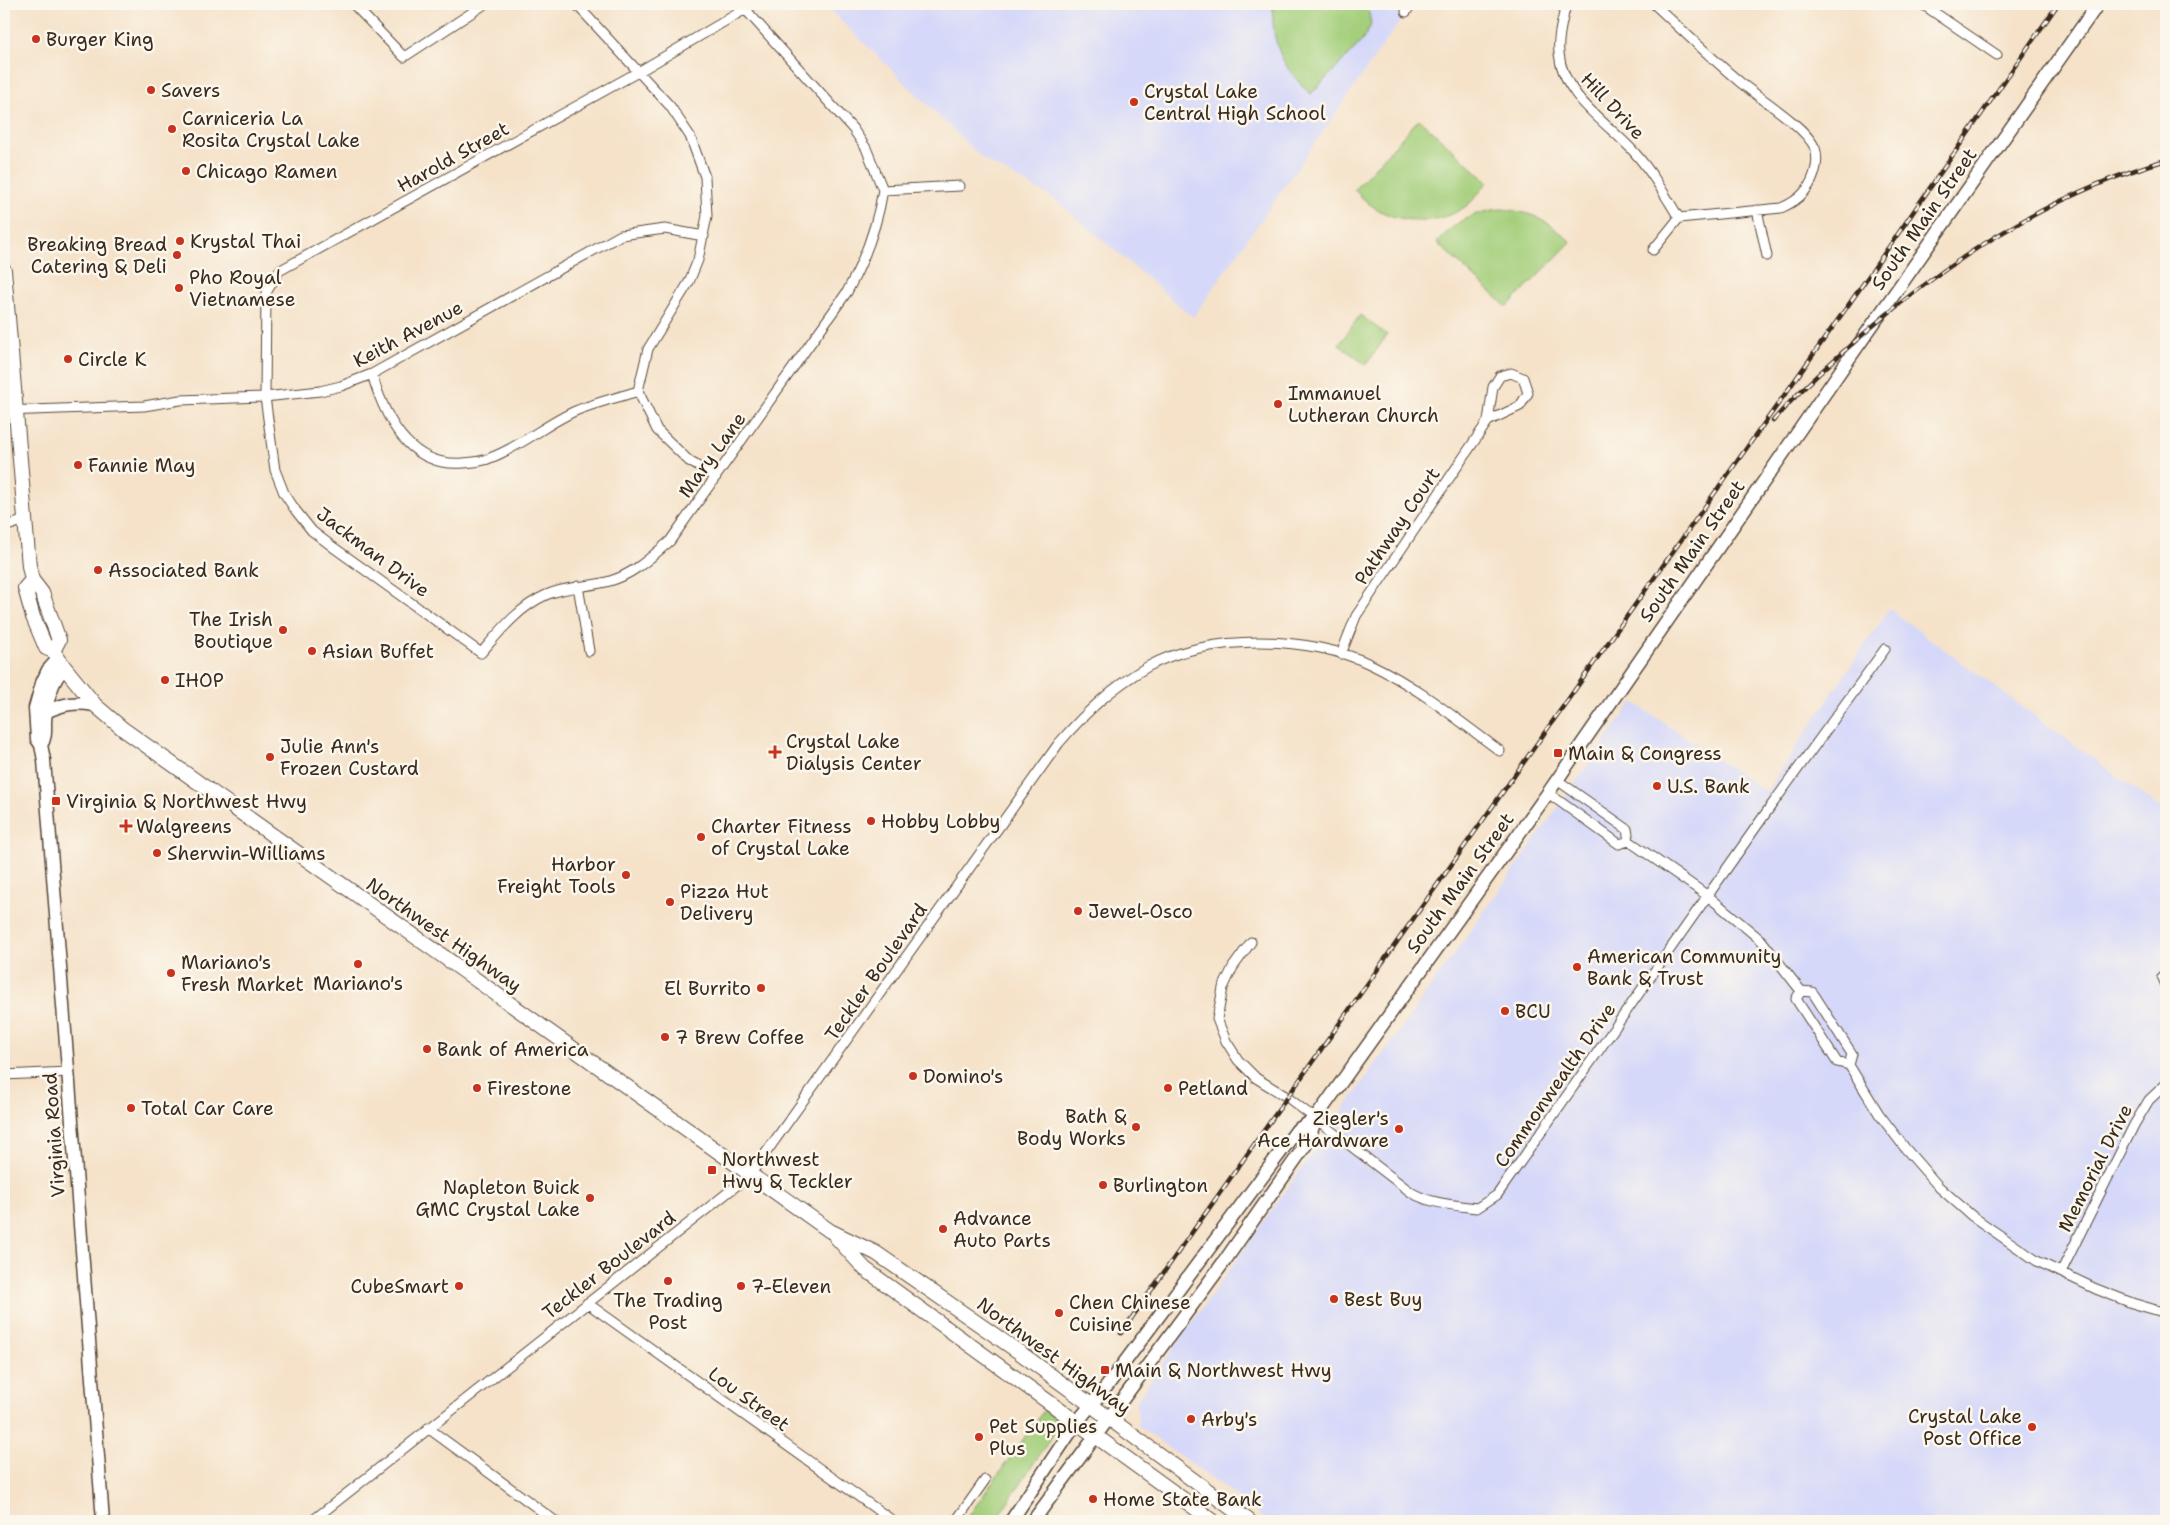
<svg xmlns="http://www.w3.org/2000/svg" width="2170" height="1525" viewBox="0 0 2170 1525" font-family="'Shantell Sans',sans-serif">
<rect width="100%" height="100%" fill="#fbf7ec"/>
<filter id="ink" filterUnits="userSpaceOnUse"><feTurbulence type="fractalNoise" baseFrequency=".02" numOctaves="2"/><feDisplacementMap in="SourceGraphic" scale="10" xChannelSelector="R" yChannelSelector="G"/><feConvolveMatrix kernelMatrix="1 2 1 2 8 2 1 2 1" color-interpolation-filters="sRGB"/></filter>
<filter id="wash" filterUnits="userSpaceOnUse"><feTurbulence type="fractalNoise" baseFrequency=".0096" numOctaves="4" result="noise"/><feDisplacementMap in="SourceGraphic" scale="20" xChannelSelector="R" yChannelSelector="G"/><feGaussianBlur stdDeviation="1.12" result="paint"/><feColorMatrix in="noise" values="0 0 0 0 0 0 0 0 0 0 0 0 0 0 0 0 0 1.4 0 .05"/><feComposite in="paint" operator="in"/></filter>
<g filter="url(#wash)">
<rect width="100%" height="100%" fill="#f5e2c9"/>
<path fill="#d5d8f9" d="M824 4H1412L1193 317 1053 198 984 160Z
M1889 609 2166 812V1521H1267L1223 1486 1138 1426 1137 1400 1633 702 1766 792Z"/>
<path fill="#a4cf7b" stroke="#707c4c" d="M1273 4H1361L1369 13 1371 25 1362 41 1311 94C1282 68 1271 43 1273 4Z
M1419 119 1488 182C1482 188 1477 197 1470 203 1443 226 1396 226 1368 203 1363 199 1359 194 1354 190Z
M1502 209C1536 213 1546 220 1571 242L1507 307 1437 243C1454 222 1475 211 1502 209Z
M1360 315 1387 335 1366 365 1339 345Z
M1044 1410 1057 1419V1429L995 1521H965Z"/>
</g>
<g filter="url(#ink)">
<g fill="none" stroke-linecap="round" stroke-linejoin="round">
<defs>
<path id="street" d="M353 4 404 57 485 4
M576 4 670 106 690 136 705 177 707 216 698 260 689 282 648 349 638 391 657 430 689 461 716 477
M754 4 640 71 279 271 266 293 265 397 275 470 284 493 296 511 312 531 333 547 481 653C500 631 519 607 546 595 567 586 589 587 610 581 634 574 651 557 670 541L847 292C865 259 877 227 883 190
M1566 4C1563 19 1557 37 1559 53 1562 96 1608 123 1634 152 1652 172 1665 195 1679 218
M1922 4 1997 55
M745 9 853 129 866 148 883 190
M1406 12 1411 4
M883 190 960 186
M1757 210 1767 256
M1653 250 1679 218 1781 208C1800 200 1812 188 1816 167 1817 161 1817 154 1815 148 1805 126 1762 100 1741 83 1711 58 1683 31 1654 4
M372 374C385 419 410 468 464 463 473 462 482 462 490 458 520 447 545 425 573 412 593 403 617 398 638 391
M4 411 144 406 180 400 265 397 320 391 341 386 372 374 621 235 665 229 704 236
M4 527 25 520
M578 586 589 651
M1341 654 1356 616 1488 421 1520 406 1528 393 1523 378 1511 373 1500 376 1493 387 1488 421
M1557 780 1627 829 1629 841 1708 896 1762 941 1801 991 1812 992 1815 996 1852 1054 1849 1065
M1548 793 1619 844 1629 841
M1251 942 1233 967 1223 988 1217 1019 1226 1041 1238 1060 1256 1078 1287 1097 1412 1193C1432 1204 1454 1205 1477 1208L1497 1195 1768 810 1885 649
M2162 976 2166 985
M1801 991 1796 999 1837 1062 1849 1065 1879 1114 1905 1148 1939 1187 1972 1216 2037 1261 2096 1289 2132 1303 2166 1313
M4 1075 68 1072
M2061 1272 2134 1125 2149 1100 2166 1084
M587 1303 893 1521
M428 1428 555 1521
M312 1521 750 1175 1059 743C1086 712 1111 688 1147 667 1207 633 1311 635 1372 665 1418 687 1459 721 1500 751
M956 1521 985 1480"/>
<path id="secondary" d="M58 659 48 670 42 683 35 708 37 739 41 745 44 760 103 1521
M46 712C64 703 76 702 95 705
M41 745C46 738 45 731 45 722 46 705 51 679 65 668
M1011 1521 1077 1422 1107 1386 1297 1130 1315 1119
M1033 1521 1226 1259 1309 1140 1315 1119 1548 793 1850 357 2098 4"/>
<path id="primary" d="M4 270 29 566 32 580 42 593 59 640 53 651
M32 580 25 588 33 617 46 648 53 651 65 668 95 705 123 729 830 1231 876 1253 947 1302 1019 1352 1249 1521
M836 1237 865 1269 1213 1521"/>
</defs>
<use href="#street" stroke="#574638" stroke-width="11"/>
<use href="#secondary" stroke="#574638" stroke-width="15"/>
<use href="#primary" stroke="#574638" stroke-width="16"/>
<use href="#street" stroke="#fff" stroke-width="9"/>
<use href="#secondary" stroke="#fff" stroke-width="12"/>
<use href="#primary" stroke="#fff" stroke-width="14"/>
<defs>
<path id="rail" d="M1773 421C1797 393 1824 369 1852 344 1943 263 2048 195 2166 160
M1121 1333 1615 633 1847 307 2058 4"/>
</defs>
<use href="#rail" stroke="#3b2a1e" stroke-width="4.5"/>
<use href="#rail" stroke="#fbf7ec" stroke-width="2.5" stroke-dasharray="8" stroke-linecap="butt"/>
</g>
</g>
<g fill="#c8321e" stroke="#fbf7ec" stroke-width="2">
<circle cx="36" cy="39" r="5"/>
<circle cx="151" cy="90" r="5"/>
<circle cx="1134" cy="102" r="5"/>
<circle cx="172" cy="129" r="5"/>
<circle cx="186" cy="171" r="5"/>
<circle cx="180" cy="241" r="5"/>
<circle cx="177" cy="255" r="5"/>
<circle cx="179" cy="288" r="5"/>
<circle cx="68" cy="359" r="5"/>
<circle cx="1278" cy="404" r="5"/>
<circle cx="78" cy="465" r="5"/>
<circle cx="98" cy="570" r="5"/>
<circle cx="283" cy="630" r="5"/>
<circle cx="312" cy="651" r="5"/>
<circle cx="165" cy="680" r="5"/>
<path d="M772.5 744.5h5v5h5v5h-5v5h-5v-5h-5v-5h5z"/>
<rect x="1553" y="748" width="10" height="10" rx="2.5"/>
<circle cx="270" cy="757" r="5"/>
<circle cx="1657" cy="786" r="5"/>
<rect x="51" y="796" width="10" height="10" rx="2.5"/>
<circle cx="871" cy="821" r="5"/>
<path d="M123.5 818.5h5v5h5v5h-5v5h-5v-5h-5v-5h5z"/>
<circle cx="701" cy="837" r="5"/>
<circle cx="157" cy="853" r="5"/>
<circle cx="626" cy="875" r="5"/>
<circle cx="670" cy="902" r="5"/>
<circle cx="1078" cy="911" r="5"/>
<circle cx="358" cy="964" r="5"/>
<circle cx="1577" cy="967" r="5"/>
<circle cx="171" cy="973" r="5"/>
<circle cx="761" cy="988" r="5"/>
<circle cx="1505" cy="1011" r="5"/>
<circle cx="665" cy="1037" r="5"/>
<circle cx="427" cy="1049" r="5"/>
<circle cx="913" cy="1076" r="5"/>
<circle cx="477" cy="1088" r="5"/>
<circle cx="1168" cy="1088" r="5"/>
<circle cx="131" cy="1108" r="5"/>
<circle cx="1136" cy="1127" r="5"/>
<circle cx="1399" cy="1129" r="5"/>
<rect x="707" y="1165" width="10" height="10" rx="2.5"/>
<circle cx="1103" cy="1185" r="5"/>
<circle cx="590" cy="1198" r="5"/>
<circle cx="943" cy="1229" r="5"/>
<circle cx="668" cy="1281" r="5"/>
<circle cx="459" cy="1286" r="5"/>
<circle cx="741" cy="1286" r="5"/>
<circle cx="1334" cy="1299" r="5"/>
<circle cx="1059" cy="1313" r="5"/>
<rect x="1100" y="1365" width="10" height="10" rx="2.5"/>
<circle cx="1191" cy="1419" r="5"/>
<circle cx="2032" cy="1427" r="5"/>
<circle cx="979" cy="1437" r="5"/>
<circle cx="1093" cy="1499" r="5"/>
</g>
<g text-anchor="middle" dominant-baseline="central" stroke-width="5" stroke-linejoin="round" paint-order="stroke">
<g font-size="19" fill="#3b2a1e" stroke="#fbf7ec" text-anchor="start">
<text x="46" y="39">Burger King</text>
<text x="161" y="90">Savers</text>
<text x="1144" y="91">Crystal Lake<tspan x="1144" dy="22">Central High School</tspan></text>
<text x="182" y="118">Carniceria La<tspan x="182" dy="22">Rosita Crystal Lake</tspan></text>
<text x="196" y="171">Chicago Ramen</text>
<text x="190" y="241">Krystal Thai</text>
<text x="167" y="244" text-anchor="end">Breaking Bread<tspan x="167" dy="22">Catering &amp; Deli</tspan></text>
<text x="189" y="277">Pho Royal<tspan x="189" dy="22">Vietnamese</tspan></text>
<text x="78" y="359">Circle K</text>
<text x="1288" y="393">Immanuel<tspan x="1288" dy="22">Lutheran Church</tspan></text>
<text x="88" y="465">Fannie May</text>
<text x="108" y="570">Associated Bank</text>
<text x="273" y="619" text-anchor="end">The Irish<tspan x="273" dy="22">Boutique</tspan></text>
<text x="322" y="651">Asian Buffet</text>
<text x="175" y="680">IHOP</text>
<text x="786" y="741">Crystal Lake<tspan x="786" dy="22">Dialysis Center</tspan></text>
<text x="280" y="746">Julie Ann's<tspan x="280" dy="22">Frozen Custard</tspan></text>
<text x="1568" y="753">Main &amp; Congress</text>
<text x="1667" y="786">U.S. Bank</text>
<text x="66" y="801">Virginia &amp; Northwest Hwy</text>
<text x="881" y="821">Hobby Lobby</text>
<text x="136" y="826">Walgreens</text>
<text x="711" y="826">Charter Fitness<tspan x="711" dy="22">of Crystal Lake</tspan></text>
<text x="167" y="853">Sherwin-Williams</text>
<text x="616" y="864" text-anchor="end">Harbor<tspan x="616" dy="22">Freight Tools</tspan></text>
<text x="680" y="891">Pizza Hut<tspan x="680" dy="22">Delivery</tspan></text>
<text x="1088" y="911">Jewel-Osco</text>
<text x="1587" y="956">American Community<tspan x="1587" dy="22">Bank &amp; Trust</tspan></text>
<text x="181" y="962">Mariano's<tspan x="181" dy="22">Fresh Market</tspan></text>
<text x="358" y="983" text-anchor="middle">Mariano's</text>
<text x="751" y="988" text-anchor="end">El Burrito</text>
<text x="1515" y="1011">BCU</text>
<text x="675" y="1037">7 Brew Coffee</text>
<text x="437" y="1049">Bank of America</text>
<text x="923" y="1076">Domino's</text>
<text x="487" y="1088">Firestone</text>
<text x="1178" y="1088">Petland</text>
<text x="141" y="1108">Total Car Care</text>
<text x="1126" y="1116" text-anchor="end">Bath &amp;<tspan x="1126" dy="22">Body Works</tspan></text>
<text x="1389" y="1118" text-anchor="end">Ziegler's<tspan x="1389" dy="22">Ace Hardware</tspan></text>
<text x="722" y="1159">Northwest<tspan x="722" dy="22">Hwy &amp; Teckler</tspan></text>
<text x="1113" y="1185">Burlington</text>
<text x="580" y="1187" text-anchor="end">Napleton Buick<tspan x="580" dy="22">GMC Crystal Lake</tspan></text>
<text x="953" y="1218">Advance<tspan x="953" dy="22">Auto Parts</tspan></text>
<text x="449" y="1286" text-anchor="end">CubeSmart</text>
<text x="751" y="1286">7-Eleven</text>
<text x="1344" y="1299">Best Buy</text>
<text x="668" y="1300" text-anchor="middle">The Trading<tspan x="668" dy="22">Post</tspan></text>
<text x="1069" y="1302">Chen Chinese<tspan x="1069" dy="22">Cuisine</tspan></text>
<text x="1115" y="1370">Main &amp; Northwest Hwy</text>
<text x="2022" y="1416" text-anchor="end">Crystal Lake<tspan x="2022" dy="22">Post Office</tspan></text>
<text x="1201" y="1419">Arby's</text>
<text x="989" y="1426">Pet Supplies<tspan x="989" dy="22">Plus</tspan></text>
<text x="1103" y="1499">Home State Bank</text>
</g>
<g font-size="19" fill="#3b2a1e" stroke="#fbf7ec">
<text transform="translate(1613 106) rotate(47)">Hill Drive</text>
<text transform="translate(453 157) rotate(-29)">Harold Street</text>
<text transform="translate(1924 219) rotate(-55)">South Main Street</text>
<text transform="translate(408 334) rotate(-28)">Keith Avenue</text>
<text transform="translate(712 455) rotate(-54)">Mary Lane</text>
<text transform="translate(1397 526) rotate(-56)">Pathway Court</text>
<text transform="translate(1692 551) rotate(-55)">South Main Street</text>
<text transform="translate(373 552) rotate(37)">Jackman Drive</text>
<text transform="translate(1460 883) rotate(-54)">South Main Street</text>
<text transform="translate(444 935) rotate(35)">Northwest Highway</text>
<text transform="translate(876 972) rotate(-55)">Teckler Boulevard</text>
<text transform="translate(1555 1085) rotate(-55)">Commonwealth Drive</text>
<text transform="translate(54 1135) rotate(-94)">Virginia Road</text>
<text transform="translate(2095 1168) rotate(-63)">Memorial Drive</text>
<text transform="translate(609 1265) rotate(-38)">Teckler Boulevard</text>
<text transform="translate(1054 1356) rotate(36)">Northwest Highway</text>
<text transform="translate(749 1399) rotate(36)">Lou Street</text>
</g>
</g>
<rect width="2170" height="1525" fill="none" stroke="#fbf7ec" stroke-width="20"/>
</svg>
